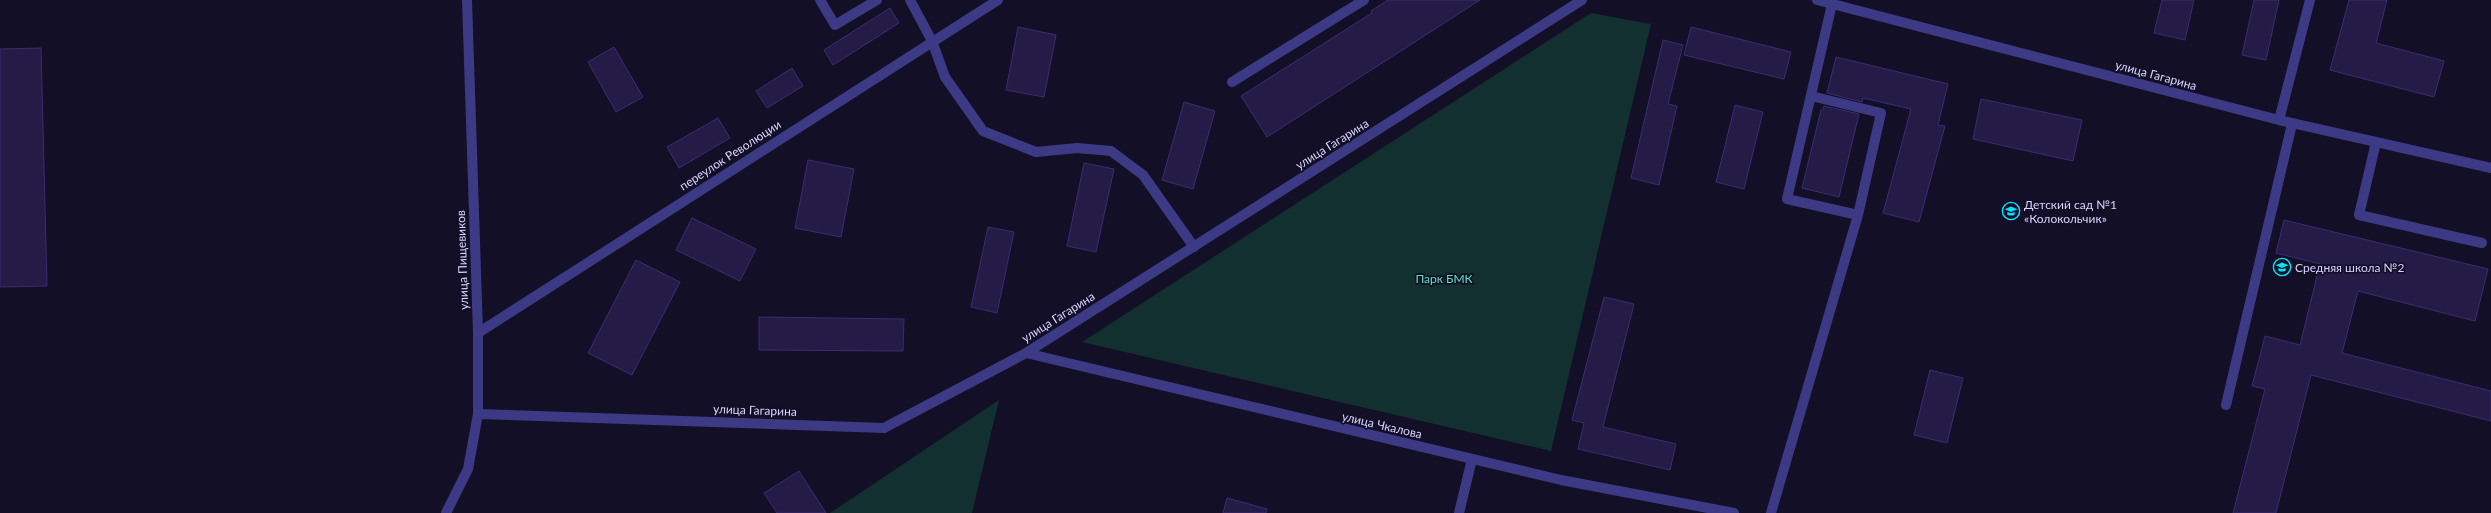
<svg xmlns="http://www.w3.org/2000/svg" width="2491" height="513" viewBox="0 0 2491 513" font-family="Lato,sans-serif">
<rect width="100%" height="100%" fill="#130f26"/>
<path fill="#12302f" d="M1591 13 1651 24 1551 451 1082 342Z
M999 400 972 513H830Z"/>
<path fill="#241b47" stroke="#3b2d73" d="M1388 0H1480L1267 137 1241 96 1372 13 1371 11Z
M2162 0H2194L2185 40 2154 33Z
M2254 0H2279L2266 60 2242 55Z
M2349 0H2387L2376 43 2444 61 2434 97 2330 70Z
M890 8 899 23 833 65 824 50Z
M1018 27 1056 35 1044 97 1006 90Z
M1691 27 1791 52 1784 79 1684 55Z
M1663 40 1683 45 1668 104 1677 106 1659 185 1631 178Z
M614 47 643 97 616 112 588 62Z
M41 48 47 286 0 287V49Z
M1836 57 1948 84 1938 125 1945 126 1919 222 1883 213 1911 109 1863 98 1862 102 1827 93Z
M792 68 803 86 767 108 756 91Z
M1981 99 2082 120 2073 161 1973 139Z
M1184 102 1215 111 1193 189 1162 180Z
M1735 105 1763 112 1744 189 1716 182Z
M1824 106 1859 114 1839 197 1802 188 1821 110H1823Z
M718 118 730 138 679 168 667 147Z
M808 160 854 169 841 237 795 228Z
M1084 163 1114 169 1096 252 1067 246Z
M692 218 756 249 740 281 676 250Z
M2284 220 2488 269 2475 321 2358 291 2342 353 2491 391V421L2311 375 2276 513H2233L2265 389 2252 386 2265 336 2300 345 2320 264 2276 253Z
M988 227 1014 232 997 313 971 307Z
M636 260 680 282 632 375 588 353Z
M1604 297 1634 304 1603 427 1676 444 1670 470 1578 449 1584 423 1572 420Z
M759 317 904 319 903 351 759 350Z
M1930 370 1963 378 1947 443 1914 435Z
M799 471 826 513H777L764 493Z
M1227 498 1267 509 1266 513H1223Z"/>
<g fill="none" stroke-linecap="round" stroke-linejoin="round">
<path stroke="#3d3a85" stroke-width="10" d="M820 0 835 25 877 0
M932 41 945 77 983 131 1036 152 1077 148 1111 151 1143 175 1194 247
M1232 82 1364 0
M1811 96 1881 113 1858 215
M2376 142 2359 215 2482 243
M2226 405 2292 124
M1459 513 1472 459
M1771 513 1858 215 1787 199 1832 4"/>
<path stroke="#3d3a85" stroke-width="10" d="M910 0 932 41
M1817 0 2279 120 2491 168
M2279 120 2310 0
M478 333 998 0
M1026 353 1561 480 1734 513
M478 414 884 428 1026 353 1582 0"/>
<path stroke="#3d3a85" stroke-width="10" d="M446 513 468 469 478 414V333L467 0"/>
</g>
<defs>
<symbol id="school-ring" viewBox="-11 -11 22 22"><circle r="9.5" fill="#130f26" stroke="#00e5ff" stroke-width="1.5"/><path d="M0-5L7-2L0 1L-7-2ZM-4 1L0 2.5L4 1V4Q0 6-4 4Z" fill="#00e5ff"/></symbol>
</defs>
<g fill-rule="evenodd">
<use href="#school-ring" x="2001" y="201" width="20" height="20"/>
<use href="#school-ring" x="2272" y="257" width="20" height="20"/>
</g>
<g text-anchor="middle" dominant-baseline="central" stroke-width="3.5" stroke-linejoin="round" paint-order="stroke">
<g font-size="12" fill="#d9d4ff" stroke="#130f26">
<text transform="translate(2156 75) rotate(15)">улица Гагарина</text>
<text transform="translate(1332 144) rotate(-32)">улица Гагарина</text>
<text transform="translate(730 155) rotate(-33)">переулок Революции</text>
<text transform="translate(462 260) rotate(-92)">улица Пищевиков</text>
<text transform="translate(1058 317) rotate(-32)">улица Гагарина</text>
<text transform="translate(755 410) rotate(2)">улица Гагарина</text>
<text transform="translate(1382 425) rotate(13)">улица Чкалова</text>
</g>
<g font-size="12" fill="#d9d4ff" stroke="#130f26" text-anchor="start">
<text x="2024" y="204">Детский сад №1<tspan x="2024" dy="14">«Колокольчик»</tspan></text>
<text x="2295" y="267">Средняя школа №2</text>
</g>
<g font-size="12" fill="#5fe0c0" stroke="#130f26">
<text x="1444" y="278">Парк БМК</text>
</g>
</g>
</svg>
